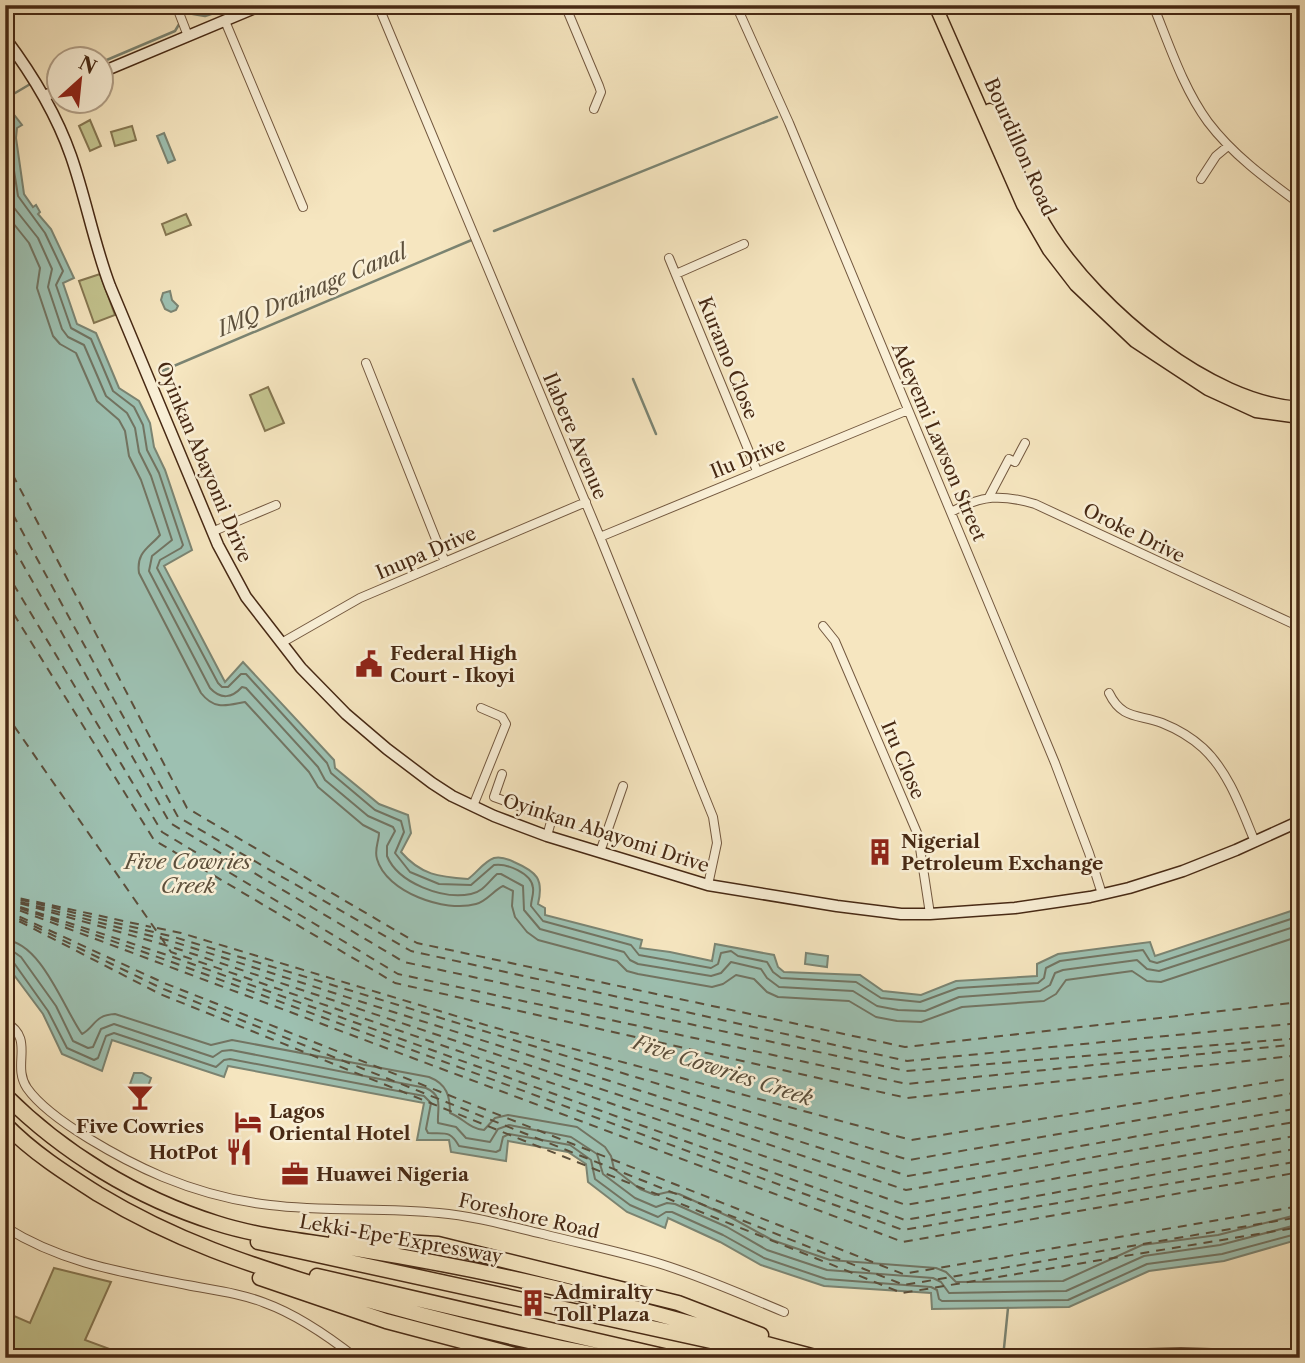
<svg xmlns="http://www.w3.org/2000/svg" width="1305" height="1363" viewBox="0 0 1305 1363" font-family="'Libre Caslon Text',serif">
<rect width="100%" height="100%" fill="#f6e6c0"/>
<filter id="stains"><feTurbulence type="fractalNoise" baseFrequency=".00286" numOctaves="4"/><feColorMatrix values="0 0 0 0 .2 0 0 0 0 .09 0 0 0 0 .02 0 0 0 .5 -.17"/></filter>
<radialGradient id="worn" r=".72"><stop offset=".6" stop-color="#630" stop-opacity="0"/><stop offset="1" stop-color="#630" stop-opacity=".3"/></radialGradient>
<path fill="#c3c38e" stroke="#857651" stroke-width="2" d="M90 120 101 146 90 151 79 126Z
M132 126 136 140 115 146 111 132Z
M186 214 191 225 166 235 162 224Z
M100 274 115 315 94 323 79 281Z
M268 387 284 423 265 431 250 395Z
M54 1268 111 1282 85 1340 126 1355 125 1358H5V1312L30 1323Z"/>
<path fill="#9dc0b1" stroke="#7b8472" stroke-width="2" d="M5 103 22 125 17 128 16 138 24 194 33 207 36 205 40 212 38 214 51 229 74 278 63 283 77 324 96 333 119 388 139 401 150 423 154 447 165 470 192 550 164 566 225 682 243 662 334 760 335 768 379 804 408 815 411 833 401 852C421 875 439 877 468 879 477 873 483 862 494 858 501 856 508 859 514 862 537 872 544 879 538 904L545 908V915L642 940 640 948 670 952 712 961 715 944 774 955 778 967 784 972 860 975 883 991 921 995 956 981 1037 976V964L1058 954 1150 942 1155 956 1300 908V1239L1224 1261 1149 1271 1069 1307 932 1309 931 1293 824 1286 761 1265 720 1242 668 1218 665 1228 627 1212 588 1182 586 1164 568 1152 508 1141 506 1161 451 1152 449 1140H417L424 1103 228 1066 224 1077 112 1040 102 1071 62 1054 43 1014 5 963Z
M164 133 175 160 168 163 157 136Z
M170 291 172 300 178 306 176 310 171 312 165 309 161 300 163 293Z
M806 953 828 956 827 967 805 964Z
M134 1073H142L151 1078 147 1089 130 1084Z"/>
<g fill="none" stroke-linecap="round" stroke-linejoin="round">
<path stroke="#727462" stroke-width="2" d="M5 115 11 124 9 139 18 196 45 233 63 271 56 285 71 328 91 339 113 391 134 407 143 425 147 450 159 473 183 545 181 548 160 560 157 568 218 683 222 687H228L241 674H246L327 763 331 773 375 810 401 821 404 832 395 853 410 872 439 884 471 885 494 865C506 863 532 873 533 888 534 894 531 900 531 906L543 921 631 945 639 955 711 968 718 964 721 953 731 951 738 956 767 962 773 972 781 978 856 982 881 998 920 1002 958 988 1038 983 1044 978 1046 968 1060 961 1143 950 1150 961 1157 963 1300 916
M5 173 11 204 38 238 52 269 48 287 62 329 68 337 84 345 106 396 127 413 135 428 139 452 151 476 172 540 152 556 149 571 210 688C221 700 232 698 242 687L246 688 318 767 325 780 368 816 393 827 395 831 387 846V856C398 883 443 900 471 894 483 892 489 881 497 874H501L523 886 524 910 540 929 624 952 630 960 638 964 711 976 721 973 731 962 761 969 767 978 779 987 853 991 877 1006 898 1010 925 1011 959 997 1040 991 1050 985 1055 973 1063 970 1137 960 1147 969 1159 971 1300 925
M5 213 29 243 40 268 37 288 53 336 60 344 76 353 97 401 119 420 125 431 129 456 141 480 160 535C149 548 136 552 139 573L201 693C215 711 228 705 245 702L309 772 318 787 363 825 379 833C379 841 374 850 377 859 386 892 445 913 476 904 487 901 494 890 503 886L513 891 512 906 515 917 527 932 538 940 617 961 627 971 638 974 712 987 723 984 736 975 754 979 767 992 778 997 849 1001 876 1017 897 1021 921 1022 962 1007 1044 1001 1056 994 1066 980 1132 971 1147 981 1161 982 1300 936
M5 940C41 942 64 1009 82 1034 95 1027 94 1015 115 1014L211 1045 232 1040 429 1077C447 1084 450 1096 450 1113 463 1118 470 1129 484 1130L495 1118 508 1115 577 1127 605 1147 611 1156 614 1169 640 1189 655 1195 668 1192 679 1194 732 1218 772 1240 830 1260 936 1268 946 1272 956 1282 1063 1281 1142 1245 1218 1235 1300 1214
M5 951 14 952 21 957 56 1006 73 1041 88 1048 93 1047 101 1029 114 1024 213 1057 222 1051 231 1050 426 1088C444 1096 437 1108 438 1123L456 1127 466 1138 490 1142 498 1129 509 1125 571 1137 597 1154 603 1174 635 1198 656 1207 667 1203 675 1204 727 1227 767 1250 827 1270 933 1278 941 1282 949 1293 1066 1291 1144 1256 1220 1245 1300 1224
M5 960 14 963 48 1011 67 1048 94 1060 98 1058 106 1036 114 1033 216 1067 224 1060 230 1059 424 1096 431 1103 426 1129 428 1133C446 1134 450 1130 459 1146L496 1152 500 1150 503 1137 509 1134 570 1145 591 1160 595 1179 630 1205 658 1217 666 1212H672L723 1235 764 1258 826 1279 931 1287 937 1290 939 1299 942 1301 1068 1300 1147 1264 1222 1254 1300 1233"/>
<path stroke="#7b8472" stroke-width="2.5" d="M229 6 233 5
M193 14 205 16 214 13
M102 62 175 31 181 21
M48 74 60 78
M5 99 32 83
M494 231 777 117
M162 371 474 239
M633 379 656 434
M1004 1348 1008 1308"/>
<path stroke="#5c4f3b" stroke-width="2" stroke-dasharray="9 7" stroke-linecap="butt" d="M5 460 187 808 417 943 905 1047 1300 1002
M5 500 178 817 411 951 907 1061 1300 1023
M5 533 170 823 404 962 906 1071 1300 1038
M5 570 162 832 398 974 907 1084 1300 1044
M5 600 154 840 395 983 907 1098 1300 1055
M5 713 171 952 906 1205 1300 1135
M5 895 151 927
M5 896 174 937 909 1160 1300 1092
M5 898 174 942 908 1176 1300 1108
M5 899 172 947 906 1190 1300 1121
M5 902 170 956 905 1220 1300 1148
M5 903 169 961 903 1230 1300 1161
M5 905 903 1242 1300 1172
M5 910 164 983 903 1274 1300 1206
M5 912 161 988 904 1285 1300 1217
M5 914 160 994 902 1293 1300 1227
M157 928 181 933 489 1026 911 1140 1300 1077"/>
<defs>
<path id="street" d="M176 5 188 36
M378 5 600 537 713 817 717 843 708 885
M565 5 599 86 601 92 594 109
M736 5 789 123 1055 763 1089 853 1102 894
M1153 5C1169 44 1183 88 1208 122 1233 155 1266 179 1300 204
M225 21 303 207
M1201 179 1216 156 1228 146
M1300 215 1297 221 1300 226
M669 258 757 471
M676 274 744 244
M366 363 445 562
M989 497 1009 459 1015 462 1025 443
M951 512C982 495 1001 494 1035 504L1300 627
M214 531 276 505
M600 537 908 410
M823 626 835 641 918 835 930 914
M283 642 360 598 586 502
M1109 693C1122 720 1139 714 1162 723 1177 729 1192 738 1203 748 1229 772 1242 811 1255 842
M502 774 494 797 552 818 547 836
M473 806 506 724 502 717 481 708
M600 852 623 786
M5 1022C36 1039 11 1064 27 1088 50 1121 125 1161 163 1177 197 1191 234 1201 270 1205 326 1212 383 1207 439 1213 474 1216 509 1226 543 1234 582 1244 622 1252 661 1264 703 1277 743 1295 784 1312
M5 1227C62 1263 121 1272 187 1285 213 1290 240 1293 265 1303 298 1315 328 1336 356 1358
M1007 1357 1181 1352 1212 1353 1245 1358"/>
<path id="secondary" d="M5 38C32 74 56 113 71 156 86 199 94 244 110 286L218 545 246 597 301 668 346 714 387 749 432 783 452 796 494 816 547 836 708 885 837 906 901 914H930L1015 908 1090 897 1129 888 1183 871 1236 850 1300 821
M102 72 262 5
M44 96 60 90"/>
<path id="primary" d="M935 5 1023 205 1049 250 1076 285 1135 341 1208 389 1256 411 1300 417
M990 110C1009 152 1026 196 1051 235 1099 309 1209 403 1300 408"/>
<path id="highway" d="M5 1095C63 1153 137 1198 216 1223 259 1237 306 1241 351 1248 413 1258 476 1270 538 1284 632 1305 725 1334 819 1358
M5 1124C32 1152 65 1173 98 1194 176 1241 247 1264 333 1290 424 1317 517 1340 611 1358
M336 1238 438 1244 678 1303 761 1335
M258 1242 771 1354
M317 1276 672 1358
M260 1278 386 1321 526 1358"/>
</defs>
<use href="#street" stroke="#73583f" stroke-width="10"/>
<use href="#secondary" stroke="#472914" stroke-width="13"/>
<use href="#primary" stroke="#472914" stroke-width="15"/>
<use href="#highway" stroke="#472914" stroke-width="17"/>
<use href="#street" stroke="#f9efd6" stroke-width="8"/>
<use href="#secondary" stroke="#f9efd6" stroke-width="10"/>
<use href="#primary" stroke="#f6e6c0" stroke-width="12"/>
<use href="#highway" stroke="#f6e6c0" stroke-width="14"/>
</g>
<defs>
<symbol id="civic-bare" viewBox="-9 -9 18 18"><path d="M-.6-6.5H3V-4.5H.6V-3L4-1V1h2V6H-6V1h2V-1L-.6-3ZM-1.2 2.5V6h2.4V2.5Z" fill="#8f2418" stroke="#f9efd6" stroke-width="2.5" paint-order="stroke"/></symbol>
<symbol id="building-bare" viewBox="-9 -9 18 18"><path d="M-4-6H4V6H1V3H-1V6H-4ZM-2.5-4.3h1.7v1.8h-1.7ZM.8-4.3h1.7v1.8H.8ZM-2.5-1h1.7V.8h-1.7ZM.8-1h1.7V.8H.8Z" fill="#8f2418" stroke="#f9efd6" stroke-width="2.5" paint-order="stroke"/></symbol>
<symbol id="bar-bare" viewBox="-9 -9 18 18"><path d="M-6-5H6L.8 .8V4.5H3.5V6h-7V4.5H-.8V.8Z" fill="#8f2418" stroke="#f9efd6" stroke-width="2.5" paint-order="stroke"/></symbol>
<symbol id="hotel-bare" viewBox="-9 -9 18 18"><path d="M-6-4.5h1.5V1H6V5H4.5V3h-9V5H-6ZM-4 0a1.8 1.8 0 1 1 3.6 0ZM.5 0V-2.5h3Q6-2.5 6 0Z" fill="#8f2418" stroke="#f9efd6" stroke-width="2.5" paint-order="stroke"/></symbol>
<symbol id="restaurant-bare" viewBox="-9 -9 18 18"><path d="M-5-6h1v4h1v-4h1v4h1v-4h1v5L-1.5 .5V6h-2V.5L-5-1ZM5-6V6H3V1.5H1.5Q1.5-4 5-6Z" fill="#8f2418" stroke="#f9efd6" stroke-width="2.5" paint-order="stroke"/></symbol>
<symbol id="office-bare" viewBox="-9 -9 18 18"><path d="M-6-3h4V-5.5h4V-3h4V5H-6ZM-1-4.5V-3h2v-1.5ZM-6 0V1H6V0Z" fill="#8f2418" stroke="#f9efd6" stroke-width="2.5" paint-order="stroke"/></symbol>
</defs>
<g fill-rule="evenodd">
<use href="#civic-bare" x="350" y="645" width="38" height="38"/>
<use href="#building-bare" x="861" y="833" width="38" height="38"/>
<use href="#bar-bare" x="121" y="1078" width="38" height="38"/>
<use href="#hotel-bare" x="229" y="1103" width="38" height="38"/>
<use href="#restaurant-bare" x="220" y="1133" width="38" height="38"/>
<use href="#office-bare" x="276" y="1155" width="38" height="38"/>
<use href="#building-bare" x="514" y="1284" width="38" height="38"/>
</g>
<g text-anchor="middle" dominant-baseline="central" stroke-width="5" stroke-linejoin="round" paint-order="stroke">
<g font-size="19" fill="#472914" stroke="#f9efd6">
<text transform="translate(1020 147) rotate(66)">Bourdillon Road</text>
<text transform="translate(728 358) rotate(68)">Kuramo Close</text>
<text transform="translate(575 436) rotate(67)">Ilabere Avenue</text>
<text transform="translate(939 442) rotate(67)">Adeyemi Lawson Street</text>
<text transform="translate(748 458) rotate(-22)">Ilu Drive</text>
<text transform="translate(204 462) rotate(67)">Oyinkan Abayomi Drive</text>
<text transform="translate(1134 533) rotate(26)">Oroke Drive</text>
<text transform="translate(426 553) rotate(-23)">Inupa Drive</text>
<text transform="translate(903 760) rotate(67)">Iru Close</text>
<text transform="translate(606 833) rotate(18)">Oyinkan Abayomi Drive</text>
<text transform="translate(529 1216) rotate(13)">Foreshore Road</text>
<text transform="translate(401 1239) rotate(10)">Lekki-Epe Expressway</text>
</g>
<g font-size="19" font-weight="bold" fill="#472914" stroke="#f9efd6" text-anchor="start">
<text x="390" y="653">Federal High<tspan x="390" dy="22">Court - Ikoyi</tspan></text>
<text x="901" y="841">Nigerial<tspan x="901" dy="22">Petroleum Exchange</tspan></text>
<text x="269" y="1111">Lagos<tspan x="269" dy="22">Oriental Hotel</tspan></text>
<text x="140" y="1126" text-anchor="middle">Five Cowries</text>
<text x="218" y="1152" text-anchor="end">HotPot</text>
<text x="316" y="1174">Huawei Nigeria</text>
<text x="554" y="1292">Admiralty<tspan x="554" dy="22">Toll Plaza</tspan></text>
</g>
<g font-size="21" font-style="italic" fill="#5c4f3b" stroke="#f9efd6">
<text transform="translate(312 290) rotate(-23)">IMQ Drainage Canal</text>
<text x="188" y="861">Five Cowries<tspan x="188" dy="24">Creek</tspan></text>
<text transform="translate(723 1070) rotate(18)">Five Cowries Creek</text>
</g>
</g>
<rect width="1305" height="1363" fill="none" stroke="#f6e6c0" stroke-width="28"/>
<rect x="7" y="7" width="1291" height="1349" fill="none" stroke="#472914" stroke-width="3.5"/>
<rect x="14" y="14" width="1277" height="1335" fill="none" stroke="#472914" stroke-width="2"/>
<g transform="translate(80 80) rotate(27)"><circle r="33" fill="#f9efd6" stroke="#b2a088" stroke-width="2"/>
<path d="M0-5L12 26L0 18L-12 26Z" fill="#8f2418"/>
<text y="-10" font-size="19" font-weight="bold" text-anchor="middle" fill="#472914">N</text>
</g>
<rect width="100%" height="100%" filter="url(#stains)"/>
<rect width="100%" height="100%" fill="url(#worn)"/>
</svg>
